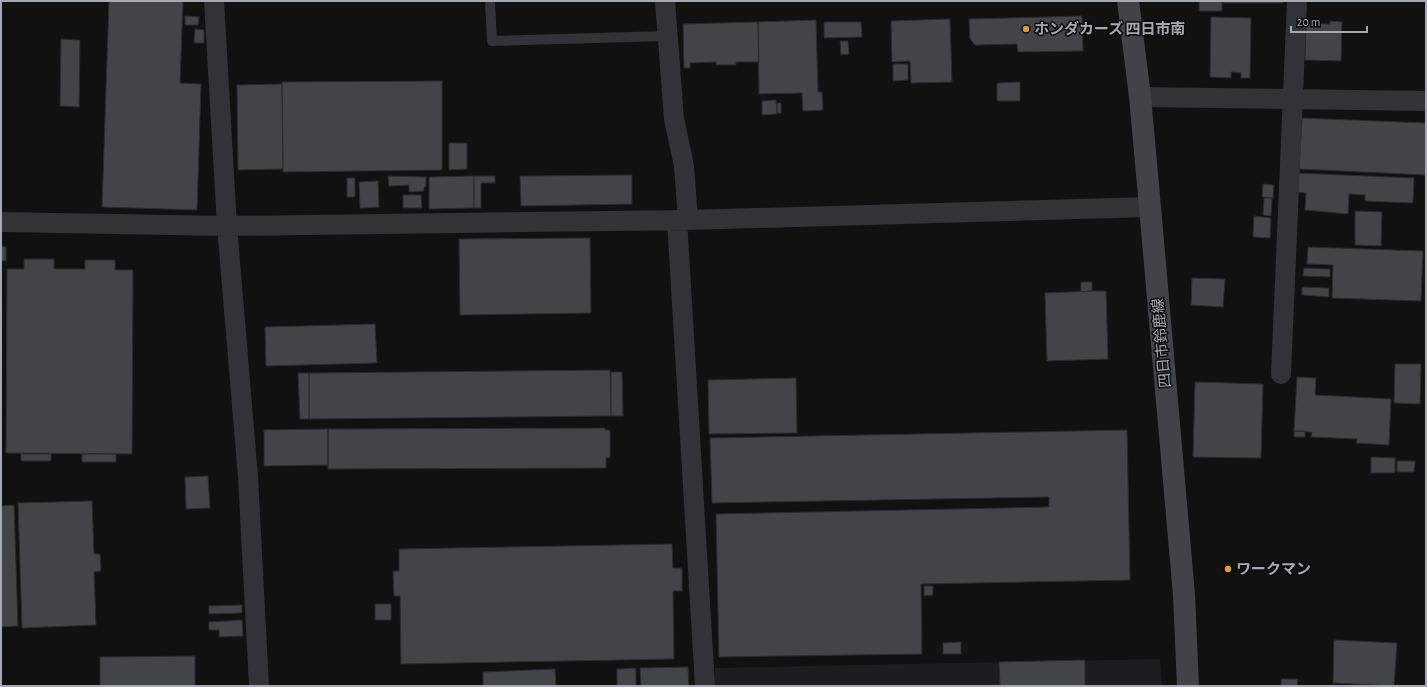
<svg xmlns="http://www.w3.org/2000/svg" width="1427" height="687" viewBox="0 0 1427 687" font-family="'Alegreya Sans','Noto Sans JP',sans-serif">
<rect width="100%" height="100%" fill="#111112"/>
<path fill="#1d1d1f" d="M1160 659 1162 686H715V668Z"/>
<path fill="#434448" stroke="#2b2b2e" d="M109 1H183L180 83 201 84 197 210 102 207Z
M1199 1H1222V11H1199Z
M1223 1H1283V3H1223Z
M185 16 199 17 198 25H185Z
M1082 16 1083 51 1018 52 1017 44 975 45 970 39 969 19Z
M1211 17 1251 18 1250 78H1241V73L1231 72V78L1210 77Z
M950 19 952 82 911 83 910 61 892 62 891 21Z
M816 20 818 92H822L823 110 803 111 802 93 759 94 758 22Z
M1330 21 1342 22 1341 61 1305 60 1306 23 1330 24Z
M758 22 759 62H736V65H716V62L690 63V68H684L683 24Z
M824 22H861L862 37 824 38Z
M195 29 204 30V43H194Z
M61 39 80 40 79 107 60 106Z
M840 41H848L849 54 841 55Z
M893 64H908V80L893 81Z
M442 81V170L283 172 282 82Z
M1020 82V101H997V83Z
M282 84 283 169 238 170 237 85Z
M776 100 777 114 762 115V101Z
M777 103H781V113H777Z
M1302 118 1426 123V175L1299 169Z
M449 143H467V169L449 170Z
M1297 173 1414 178 1413 203 1365 201V195L1349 194 1348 214 1305 210 1306 193 1296 192Z
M632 175V204L521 206 520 176Z
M388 176 426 177V187H424V191L409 192V185L389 186Z
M474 176H495V183H481V208H474Z
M474 176V208L429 209V177Z
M347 178H355V197H347Z
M378 181 379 207 360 208 359 182Z
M1263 184 1274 185 1273 198 1262 197Z
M403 195H421L422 208H403Z
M1264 198H1272L1271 216 1263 215Z
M1355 211 1382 212 1381 246 1355 245Z
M1254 216 1271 218 1270 238 1253 237Z
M590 238 591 313 460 315 459 239Z
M1 246 6 247V261H1Z
M1308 247 1423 251 1421 301 1332 298 1333 265 1307 264Z
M24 259H54V269H85V260H115V270H133L132 454 6 453 7 269H24Z
M1304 268 1330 269V277L1303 276Z
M1192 278 1225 279 1223 307 1191 305Z
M1081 282H1092V291L1081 292Z
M1302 287 1329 288V297L1302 295Z
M1092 291H1106L1108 359 1047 361 1045 293Z
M375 324 377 363 266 366 265 327Z
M1395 364H1421L1420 404 1394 403Z
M610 370 611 416 309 419V373Z
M611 372H622L623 416H611Z
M298 373H309V419H300Z
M1297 377 1316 378 1315 395 1391 399 1389 445 1356 443 1357 439 1311 437 1312 432 1294 431Z
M796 378 797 433 709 434 708 380Z
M1195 382 1263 384 1261 458 1193 457Z
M605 428V430H610V458H606V468L328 469V429Z
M328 429V465L264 466V430Z
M1127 430 1130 580 921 584 922 654 719 657 716 514 1049 507V497L712 503 710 438Z
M1294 431H1305V437H1294Z
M21 454H51V461H21Z
M82 454H116V462H82Z
M1371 457 1395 458V473H1371Z
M1397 461H1415L1414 472H1397Z
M208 476 210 508 186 509 185 477Z
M92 501 94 554H100L101 571 94 572 96 625 22 628 18 503Z
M14 505 18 626 1 627V506Z
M672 544 673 568H682V591H673L674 659 401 664 400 596H394L393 571H399V549Z
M924 586H933V595L924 596Z
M375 604H391V620H375Z
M242 605V613L209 614V606Z
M242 620 243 636 219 637V630H209V622Z
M1334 640 1397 643 1394 686 1333 683Z
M961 642V654H943V643Z
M195 656V686H100V657Z
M1085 660V686H1000L999 662Z
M688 667 689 686H641L640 668Z
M636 668V686H617V669Z
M555 669 556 686H483V672Z
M1281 679H1298L1297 686H1281Z"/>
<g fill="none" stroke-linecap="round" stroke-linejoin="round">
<path stroke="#323337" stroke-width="10" d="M490 1 492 41 667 36"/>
<path stroke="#323337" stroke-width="20" d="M214 1 227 226 248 477 259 686
M665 1 674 119 684 166 688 220
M1140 97 1426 101
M677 220 705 686
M1 222 227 226 688 220 1150 207
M1281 374 1297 1"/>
<path stroke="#414347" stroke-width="22" d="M1128 1 1140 97 1150 207 1184 595 1188 686"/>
</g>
<g fill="#e0993c" stroke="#0c0c0d" stroke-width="1.5">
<circle cx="1026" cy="29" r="4"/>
<circle cx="1228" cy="569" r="4"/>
</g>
<g text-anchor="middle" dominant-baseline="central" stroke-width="3" stroke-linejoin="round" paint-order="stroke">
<g font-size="15" font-weight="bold" fill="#a4a9b2" stroke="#0c0c0d" text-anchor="start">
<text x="1034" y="29">ホンダカーズ 四日市南</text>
<text x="1236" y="569">ワークマン</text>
</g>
<g font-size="15" fill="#a4a9b2" stroke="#0c0c0d">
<text transform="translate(1162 343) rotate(-95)">四日市鈴鹿線</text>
</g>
</g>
<rect width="1427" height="687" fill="none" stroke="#a4a9b2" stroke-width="4"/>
<path d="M1291 26v6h76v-6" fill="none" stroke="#a4a9b2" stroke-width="2"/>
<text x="1297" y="26" font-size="12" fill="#a4a9b2" stroke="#0c0c0d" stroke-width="3" paint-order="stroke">20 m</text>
</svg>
